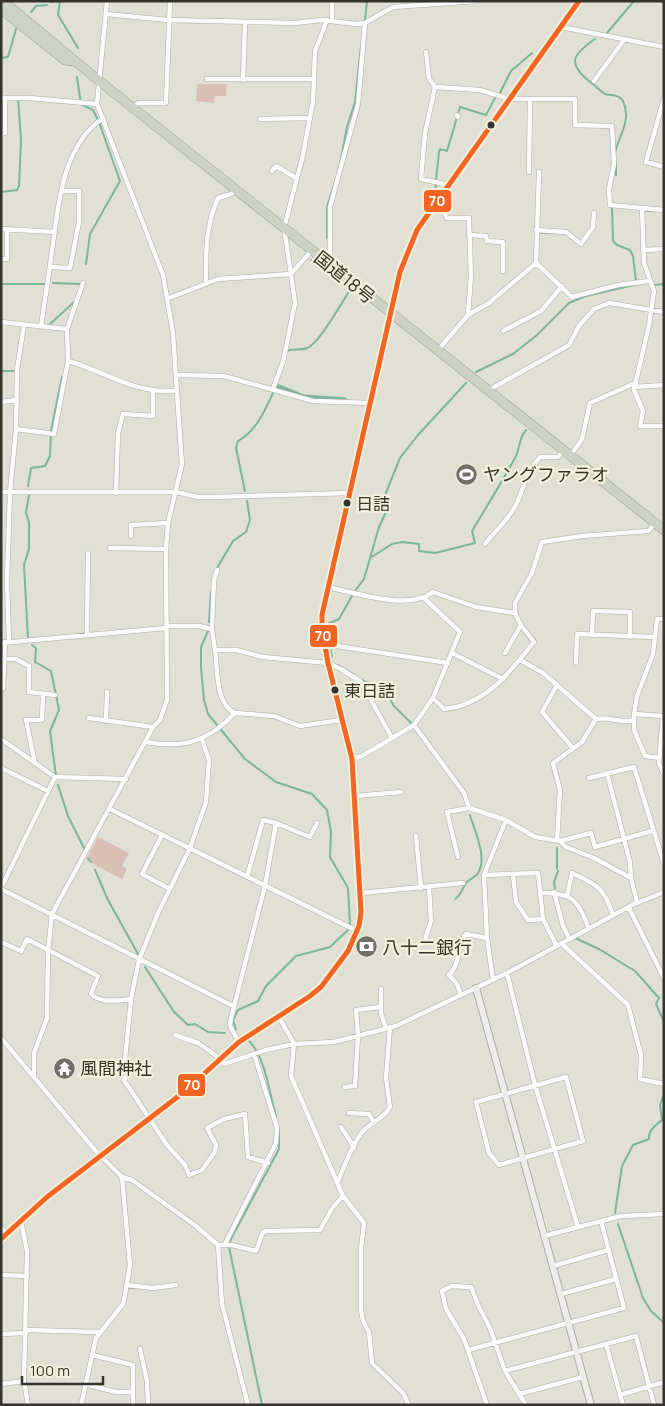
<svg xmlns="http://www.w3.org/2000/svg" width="665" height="1406" viewBox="0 0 665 1406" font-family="Manrope,'Noto Sans JP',sans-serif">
<rect width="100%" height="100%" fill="#e1e0d5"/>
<path fill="#dac0b4" d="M197 84H227L226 96H215L214 103 196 101Z
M98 837 129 853 122 866 127 869 122 879 86 860Z"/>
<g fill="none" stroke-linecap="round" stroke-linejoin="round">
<path stroke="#7db69b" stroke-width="2" d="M60 1 58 15 78 48
M52 2 53 1
M31 12 36 6 47 5
M365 20 367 1
M607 33 634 1
M595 39C572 55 567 63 590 82 595 85 600 91 605 94 611 96 619 94 623 101 632 120 619 135 615 153
M1 58 8 57 16 29
M77 77 81 104 93 110 98 120
M500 93 511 71 532 53
M340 164 347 127 355 102 361 46
M616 175V162
M436 180 439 152 440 149 447 151 460 107 486 115 495 98
M1 192 17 190 19 186 21 140 18 98
M434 198 436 184
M612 207 613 241 617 245 630 250 633 256 636 281
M327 238V207L336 178
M86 264 90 234 120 181 99 122
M53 283 81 284
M1 284H44
M654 285 664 284
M49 325 74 302
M287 351C293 348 301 351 307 348 319 344 342 302 350 290L311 260
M1 371H14
M476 372 513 354 537 335 569 303 586 296 634 285
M28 486 31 468 45 466 50 456 51 431 62 377
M245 491 236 448 238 441C257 430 264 412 273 393
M370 558 392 544 402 542 419 544V551L435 553 475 543 472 531C487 506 502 482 516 456 520 447 519 438 526 430
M217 568 233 541 246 532 250 520 247 501
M355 591 364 579 379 527 385 514V495L400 458 418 435 466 383
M209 622 211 592
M208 631 201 647V668L204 700 208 714 245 759 276 782 312 794 327 810 331 832 330 857 348 888 350 925 347 931 330 947 296 956 266 986 258 1001 238 1010 233 1020 236 1029
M28 639 24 565 29 549V522L26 513 29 495
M329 642 325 625 339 619 353 594
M32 645 36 648 35 662 51 671 59 710 50 731 56 776
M330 648 332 657
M338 665 353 674
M361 680 387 690 393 705 412 724
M58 785 68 816 85 850
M557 848V869
M88 858 91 862
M95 870 108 900 138 954
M555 889 554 882 558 871
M455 899C461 895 462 889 466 883 469 879 476 877 478 873 488 857 474 830 470 815
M575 938 599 949 635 971 659 998 656 1004 664 1022
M145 967 174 1012 188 1025 195 1024 208 1032 225 1033
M249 1041C266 1058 269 1093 276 1116
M615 1213 622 1166 633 1145 649 1139C648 1130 656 1125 662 1120L660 1105 664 1094
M618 1224 643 1298 651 1311 664 1323
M262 1405 229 1247 231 1239 279 1149V1128"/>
<path stroke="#7db69b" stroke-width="5.5" d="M276 386 303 397 344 400"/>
<defs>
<path id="street" d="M106 14 168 20 294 23 322 20 356 24 365 23 393 7 477 1
M332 20V1
M561 27 664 47
M426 52 429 78 435 87 425 133 421 179 449 185
M207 79H314
M243 80 245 23
M594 81 624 40
M435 87 480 90 510 99H575V125L612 126 614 164 609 189 610 205 664 210
M1 98H30L97 104
M664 98 646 162 664 167
M5 99V133
M133 108 138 103H166L170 1
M457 115 458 117
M260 119 309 118
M272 171 276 166 296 178
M529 172 530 100
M435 207 443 210 447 218H469L471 276 468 315
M642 208 644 263 654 291 649 325 634 390 643 411 640 426H664
M1 229 55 232
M536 230 566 232 581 244 593 227 594 213
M469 235 486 236 487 241 503 242V271
M312 250 291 274 284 228 302 159 313 102 315 51 327 20
M643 250 664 249
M1 259H7V229
M328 262 330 256V207L358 104 365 23
M536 263 539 172
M50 267 70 268 79 222V191H62
M206 284C206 254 205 227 218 198L231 194 236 190
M169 298 218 279 291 274 295 303 283 362 273 389
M1 322 67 329 68 361C97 369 123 386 153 390 161 391 169 391 177 391
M41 327C44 304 48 281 51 258 58 211 60 147 103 118
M67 329 83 283
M503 331 541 311 562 286
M438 350 468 315 489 303 536 263 572 297 618 285 649 281
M176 375 224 376 313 401 371 403
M634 387 664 385
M489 390 569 345 579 326 594 309 609 303 664 312
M1 402 17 400
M16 429 54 434 68 361
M571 455 582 439 590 403 635 383
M1 492H176L198 497H214L350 493
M116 493 118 433 123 414 153 416V390
M131 536V525L168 523
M485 544C495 531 510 518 517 503 524 486 527 471 540 457H558L560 455
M110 548 166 549
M328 587C355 593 410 611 433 592L476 607 515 613
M166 626H199L212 629 215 650H236L263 657 328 663 341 669 361 682 392 738
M212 629 214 580 217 570
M87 634 88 553
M592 635 593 611 630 612V637
M9 642 7 581 10 492 16 429 17 370 24 325
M1 643 166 628
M324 644 448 663
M215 650C218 670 215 704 235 713
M452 653 503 679
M505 653 521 625
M4 659H16L29 666V692L55 695
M520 660 543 673 596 719
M576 663 577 634 654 637
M557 685 542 712 572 747
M1 689H3L5 642
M433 698 444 709C486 705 510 672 534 642L521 625 515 613V603L532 573 542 542 582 536 648 531 656 523
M634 714 663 716 659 763 664 775
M89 718 153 727
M106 721 107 692
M414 725 464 793 469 808 506 820 535 837 560 841 591 833 595 847 652 831
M1 739 55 777 126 779
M202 739 209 760 206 802 190 848 158 913 139 960 131 999 125 1059 127 1075 124 1080 167 1145 185 1165 189 1175 202 1170 215 1152 216 1145 207 1128 224 1119 245 1114 248 1157 268 1163
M146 742C184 749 209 741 235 713L274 716 300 726 341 720
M659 758 645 756 634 730V714L637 696 653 654 657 619H664
M352 759 362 756 414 725 433 698 460 632 425 599
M35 763 26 720H42L43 694
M1 768 48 791
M607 773 630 862 631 878 637 902
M589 778 634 767 664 864
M355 796 401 792
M110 809 357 931
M506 820 484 875 538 873 543 919 556 945
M276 823 310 837 317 823
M162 835 142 874 170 889
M416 836 421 888
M557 841 560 790 553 763 582 742 596 719C609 716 622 724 634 720
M560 841 566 847 594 858 631 878
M458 857 447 812 469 808
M484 875 487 938 493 980
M513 875 516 902 528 920 543 919
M1 888 55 777
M1 889 233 1006
M554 892 563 926 569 938
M361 893 463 883
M541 893C571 892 579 900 588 927
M567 896 572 873C598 885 604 888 613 915
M629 908 664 978
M425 940 431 921 429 887
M1 942 21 951 27 939 98 976 91 994C101 1004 118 1000 131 999
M561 943 628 1005 641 1055 640 1079 664 1084
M507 973 535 1085 578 1227
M381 989V1013L386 1029
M461 995 457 984 449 975C461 964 456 946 466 934L487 938
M279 1017 294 1044 291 1076 343 1196 364 1223 361 1249V1310L363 1321 369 1332 372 1363 403 1393 409 1405
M175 1035 198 1043 221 1059
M1 1038 95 1150 122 1177 132 1180 196 1226 218 1245H232L256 1251 263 1232 267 1231 320 1230 333 1207 343 1196
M239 1042 230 1026 231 1018 265 886 276 823 263 820 247 877
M219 1060 224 1064 266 1050 294 1044 334 1042 396 1026 507 973 632 905 664 892
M34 1077V1053L47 1018 48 951 52 914 153 727 160 720 167 700 166 549 168 523 182 464 180 437 173 333 163 275 97 104 107 1
M566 1077 583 1141 499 1165 489 1153 476 1102Z
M345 1087 355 1086 358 1036 356 1010 381 1007
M349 1113 369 1114 373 1121
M341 1127 354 1147
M338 1181C345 1165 352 1144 363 1131 371 1122 386 1117 390 1107L386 1078 390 1027
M21 1221 27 1251 24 1381 28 1405
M1 1227 6 1235
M544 1236 621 1216 664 1214
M225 1244 276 1143 277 1128 254 1054
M218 1245 222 1304 248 1405
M553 1266 608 1250
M1 1275 27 1276
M127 1285 153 1288 176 1285
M561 1294 616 1279
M26 1330 99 1332
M1 1334 26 1333
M606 1344 623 1405
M140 1349 147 1381 148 1405
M468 1350 624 1308 601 1221
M92 1355 133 1365V1405
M505 1371 636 1336 654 1405
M1 1384 24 1381
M85 1384 116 1392H133
M519 1394 583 1377
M620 1395 664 1382
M81 1405 96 1338 123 1304 125 1295 130 1265 122 1177
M487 1405 464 1339 446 1309 442 1291 451 1286 471 1287 479 1307 490 1328 505 1371 526 1405"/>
<path id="secondary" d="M476 988 591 1405"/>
<path id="primary" d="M1 1239 47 1197 184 1092 239 1042 310 996 321 987 348 951 359 926 361 912 352 759 328 663 322 628V615L400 272 417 230 579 1"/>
<path id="highway" d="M3 1 98 80 664 530
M1 9 65 60 70 61"/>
</defs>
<use href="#street" stroke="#aeada5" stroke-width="5.5"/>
<use href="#secondary" stroke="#aeada5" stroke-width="8"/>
<use href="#primary" stroke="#9aa18c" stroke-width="8"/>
<use href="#highway" stroke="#9aa18c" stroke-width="10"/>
<use href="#street" stroke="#fafaf9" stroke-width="4.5"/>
<use href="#secondary" stroke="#edeee9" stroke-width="6"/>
<use href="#primary" stroke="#dfe3d8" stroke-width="7"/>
<use href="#highway" stroke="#cdd3c4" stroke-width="9"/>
<defs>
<path id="bus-1" d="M1 1239 47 1197 184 1092 239 1042 310 996 321 987 348 951 359 926 361 912 352 759 328 663 322 628V615L400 272 417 230 579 1"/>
</defs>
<use href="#bus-1" stroke="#f3f0dd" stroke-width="9"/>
<use href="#bus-1" stroke="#f26522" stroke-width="5"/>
</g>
<defs>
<symbol id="stadium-disc" viewBox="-11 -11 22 22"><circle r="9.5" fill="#717067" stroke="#f3f0dd"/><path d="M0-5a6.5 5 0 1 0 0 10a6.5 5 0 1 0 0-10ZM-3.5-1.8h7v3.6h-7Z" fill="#fff"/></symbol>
<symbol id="bank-disc" viewBox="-11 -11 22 22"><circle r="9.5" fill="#717067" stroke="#f3f0dd"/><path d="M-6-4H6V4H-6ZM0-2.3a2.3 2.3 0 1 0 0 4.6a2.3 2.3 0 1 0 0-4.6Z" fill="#fff"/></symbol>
<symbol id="temple-disc" viewBox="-11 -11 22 22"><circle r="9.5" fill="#717067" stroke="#f3f0dd"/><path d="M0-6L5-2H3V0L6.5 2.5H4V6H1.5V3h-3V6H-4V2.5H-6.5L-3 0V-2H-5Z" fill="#fff"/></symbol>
</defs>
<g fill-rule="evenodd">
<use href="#stadium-disc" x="454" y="462" width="25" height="25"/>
<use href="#bank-disc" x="354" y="934" width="25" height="25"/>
<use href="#temple-disc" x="52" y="1056" width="25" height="25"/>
</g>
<g fill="#34332c" stroke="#f3f0dd" stroke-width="2">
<circle cx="491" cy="125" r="4.5"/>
<circle cx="347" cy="503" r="4.5"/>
<circle cx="335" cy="690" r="4.5"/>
</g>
<g text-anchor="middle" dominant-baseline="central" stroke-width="4.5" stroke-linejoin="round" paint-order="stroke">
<g font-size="17" fill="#34332c" stroke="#f3f0dd" text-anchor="start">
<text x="356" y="503">日詰</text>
<text x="344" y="690">東日詰</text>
</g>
<g font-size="18" fill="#34332c" stroke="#f3f0dd">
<text transform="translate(345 277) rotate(39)">国道18号</text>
</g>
<g font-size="18" fill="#34332c" stroke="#f3f0dd" text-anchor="start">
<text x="483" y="474">ヤングファラオ</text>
<text x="382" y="947">八十二銀行</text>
<text x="80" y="1068">風間神社</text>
</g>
</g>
<g stroke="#f3f0dd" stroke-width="2">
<rect x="423" y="189" width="29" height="24" rx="5" fill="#f26522"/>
<rect x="309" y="624" width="29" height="24" rx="5" fill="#f26522"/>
<rect x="177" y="1073" width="29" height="24" rx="5" fill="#f26522"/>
</g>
<g font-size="14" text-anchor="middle" font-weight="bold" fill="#fff">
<text x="437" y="206">70</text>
<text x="323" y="641">70</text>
<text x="192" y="1090">70</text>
</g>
<rect width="665" height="1406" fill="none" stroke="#34332c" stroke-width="5"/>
<path d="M22 1376v8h81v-8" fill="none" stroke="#34332c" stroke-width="2.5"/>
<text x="30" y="1376" font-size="15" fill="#34332c" stroke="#f3f0dd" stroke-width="4" paint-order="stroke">100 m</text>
</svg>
